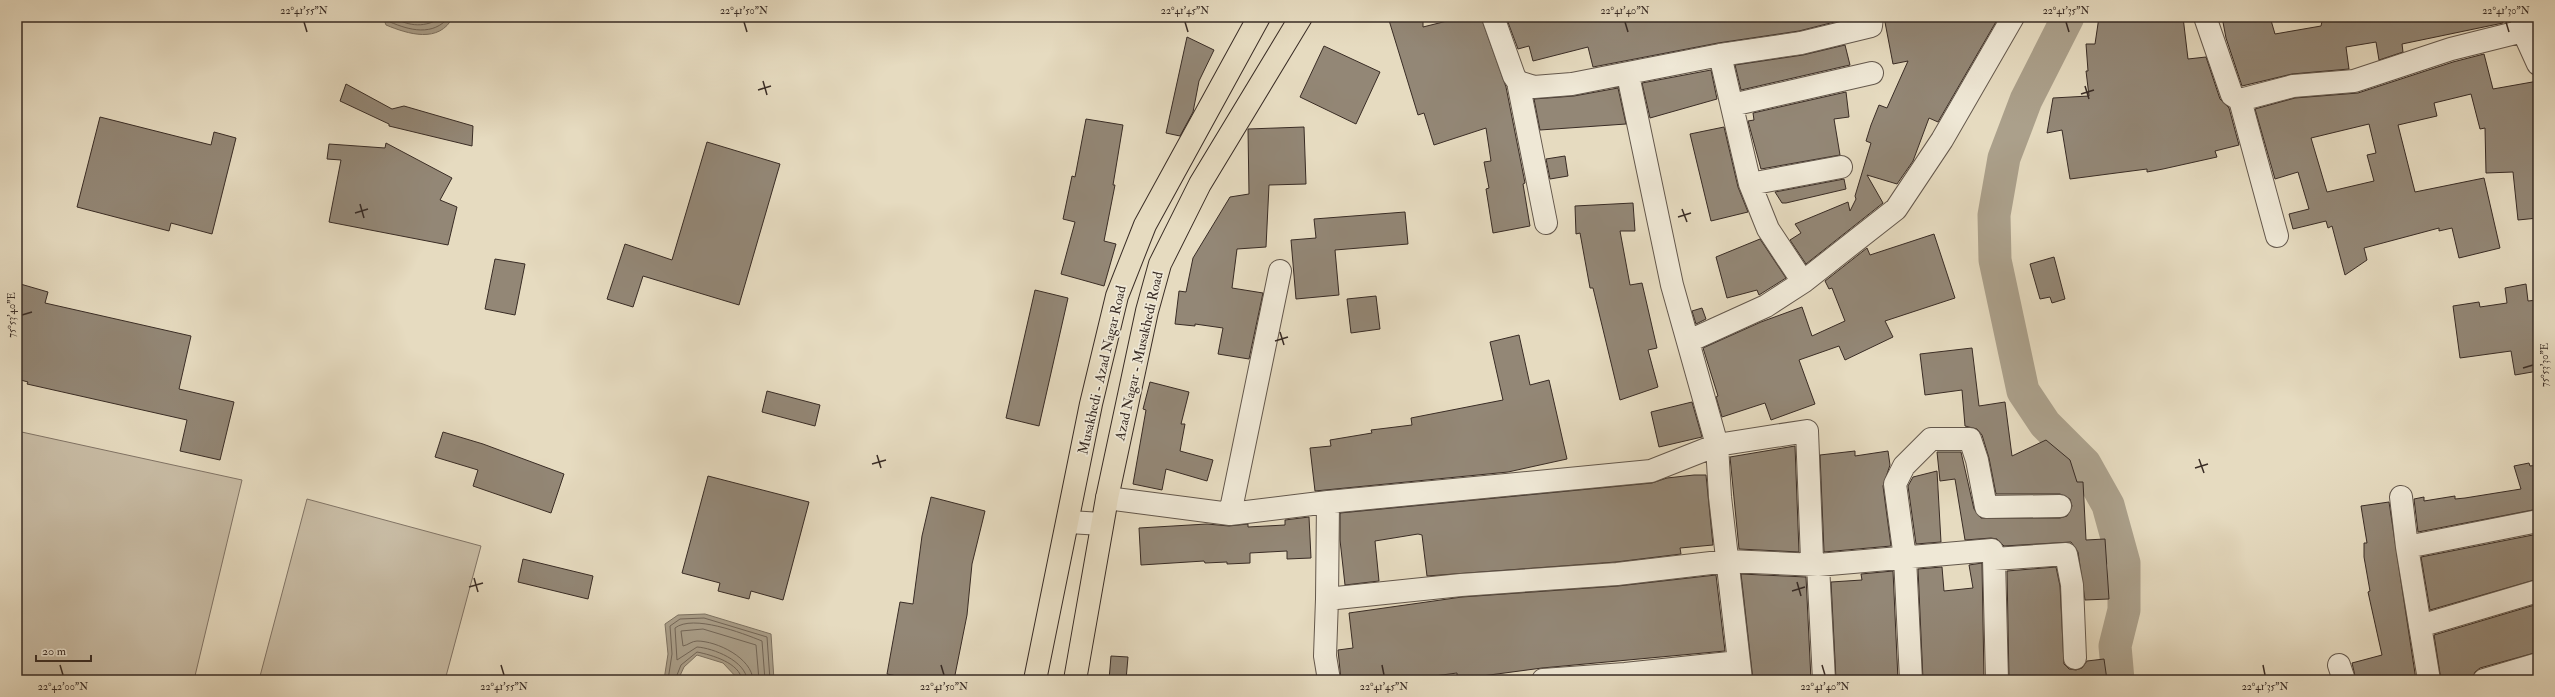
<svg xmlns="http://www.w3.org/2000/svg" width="2555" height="697" viewBox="0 0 2555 697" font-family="'IM FELL Double Pica',serif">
<rect width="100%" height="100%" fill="#e6dbc0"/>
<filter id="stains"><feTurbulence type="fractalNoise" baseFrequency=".005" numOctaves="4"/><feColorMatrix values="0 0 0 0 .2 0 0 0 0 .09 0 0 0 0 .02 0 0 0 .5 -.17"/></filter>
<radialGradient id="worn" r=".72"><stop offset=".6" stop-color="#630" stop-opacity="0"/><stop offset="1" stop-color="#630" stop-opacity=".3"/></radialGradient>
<path fill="#c9bda6" stroke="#817466" d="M17 431 242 480 194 680H17Z
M307 499 481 546 445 680H259Z"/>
<path fill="#aba08b" stroke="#7d7262" d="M383 17H453C439 44 408 34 386 25Z
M705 614 771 634 774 680H739L723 663 697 655 684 667 678 680H664L668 654 665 624 678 615Z"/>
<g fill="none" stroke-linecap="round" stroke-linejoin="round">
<path stroke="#726658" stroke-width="1" d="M387 17 390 22C409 30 433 37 449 17
M393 17C409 27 426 28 442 17
M668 680 672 654 670 626 680 619 704 618 767 637 770 680
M675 680 681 665 697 652C712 655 740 663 742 680
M747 680C746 661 713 648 697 647L677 660 675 628C693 614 742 633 762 641L765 680
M753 680C752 658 717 641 697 641 692 641 688 645 683 646L681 631 703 629 756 645 759 680"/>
<path stroke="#aba08b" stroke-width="33" d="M2068 17 2026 100 2004 158 1994 215 1995 260 2023 391 2045 424 2085 464 2108 505 2124 563V610L2115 646 2118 680"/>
</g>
<path fill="#938776" stroke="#392c25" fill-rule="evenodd" d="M1388 17H1423V27L1463 17H1481L1506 87 1525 183 1523 184 1530 226 1493 233 1486 189 1489 188 1484 162 1491 161 1486 128 1434 145 1424 113 1418 115Z
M1506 17H1849L1850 18 1799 31 1718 43 1593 67 1588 47 1533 61 1529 46 1518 49Z
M1884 17H1988L1997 20 1938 122 1929 118 1913 161 1897 184 1867 175 1883 203 1806 264 1790 240 1801 233 1795 224 1848 202 1850 211 1856 199 1855 196 1871 143 1866 141 1871 125 1879 105 1887 108 1908 61 1893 64Z
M2099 17H2183L2188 59 2206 57 2220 99 2229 108 2239 145 2215 151 2217 157 2163 169 2147 172V169L2070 179 2062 130 2047 133 2053 98 2089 96 2086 71H2088L2086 44H2095Z
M2222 17H2270L2275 34 2321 26 2323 17H2502L2503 23 2402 44 2403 52 2379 60 2376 42 2346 47 2349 69 2292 74 2242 86 2226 38Z
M1187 37 1214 50 1199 81 1193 112 1180 136 1166 133Z
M1845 45 1850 65 1741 90 1735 65 1803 55Z
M1324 46 1380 72 1356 124 1300 97Z
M2484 54 2493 89 2538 81V218L2518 220 2513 172 2486 173 2485 128 2480 129 2471 94 2434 103 2437 116 2398 125 2415 192 2484 178 2500 248 2459 258 2452 228 2439 231V228L2364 248 2367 260 2345 275 2332 226 2328 228 2326 221 2293 229 2289 214 2309 209 2298 172 2275 179 2255 109 2295 98 2358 93 2453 62ZM2369 124 2376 153 2367 155 2374 181 2327 192 2311 138Z
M1711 70 1717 99 1650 118 1642 83Z
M346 84 392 109 404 106 473 126 472 146 389 126V124L340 101Z
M1618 88 1626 124 1540 130 1534 99 1574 96Z
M1846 92 1849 117 1834 119 1840 155 1761 169 1748 121 1754 120 1753 113Z
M100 117 211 145 214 132 236 138 212 234 171 223 169 231 77 207Z
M1086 119 1123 125 1113 185H1115L1104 241 1116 244 1104 286 1061 274 1075 222 1063 219 1072 176 1075 177Z
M1304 127 1306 184 1269 185 1266 247 1237 249 1232 288 1263 293 1249 359 1218 354 1223 328 1195 324V326L1175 324 1179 291 1186 292 1193 258 1230 197 1249 194 1248 129Z
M1724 127 1738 187 1748 212 1711 221 1690 134Z
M707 142 780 164 739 305 643 276 633 307 607 299 625 244 672 260Z
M386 143 452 178 440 200 457 207 448 245 329 222 341 160 327 159 329 144 385 148Z
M1565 156 1568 176 1550 179 1546 159Z
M1844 179 1846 189 1786 203H1782L1775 192Z
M1633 203 1635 231H1620L1630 285 1642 283 1657 348 1648 350 1658 387 1620 400 1593 288H1590L1580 233 1576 234 1575 206Z
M1405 212 1408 244 1335 250 1339 295 1296 299 1291 240 1316 238 1314 219Z
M1934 234 1955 298 1885 321 1893 337 1845 360 1839 346 1799 360 1815 404 1771 420 1765 403 1722 417 1716 397 1718 396 1703 348 1761 322 1802 307 1812 336 1845 321 1832 288 1829 289 1825 281 1867 248 1870 255Z
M1760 239 1786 278 1759 295 1757 290 1727 298 1716 257Z
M2054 257 2065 299 2052 303 2050 297 2040 299 2030 264Z
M495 259 525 264 515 315 485 309Z
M17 283 48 292 45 303 191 336 179 389 234 402 220 460 180 451 187 420 27 384 28 382 17 379Z
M2526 284 2528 301 2538 300V371L2515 375 2511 351 2460 358 2453 306 2479 302 2480 307 2507 303 2505 288Z
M1035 290 1068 298 1039 426 1006 418Z
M1376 296 1380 329 1351 333 1347 299Z
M1702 308 1706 319 1696 324 1692 311Z
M1519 335 1530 385 1549 380 1567 459 1508 472 1315 491 1310 448 1331 446 1330 440 1372 433 1371 430 1412 425 1411 418 1503 400 1490 342Z
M1972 348 1979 406 2005 402 2012 456 2046 440 2070 460 2077 482H2083L2086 540 2105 539 2109 599 2085 600 2078 552 2071 542 2004 546 1997 539 1991 538 1965 540 1955 479 1940 481 1937 452H1961L1974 509 1981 518H2060L2067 516 2072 506 2070 499 2060 494H1996L1989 458 1982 435 1977 429 1965 426 1962 390 1925 395 1920 354Z
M1150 382 1189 392 1181 424H1185L1180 451 1213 460 1207 481 1166 469 1162 490 1133 484 1146 410 1143 409Z
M767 391 820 405 815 426 762 412Z
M1692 402 1702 437 1659 447 1651 412Z
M443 432 483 444 564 474 551 513 473 486 478 470 435 457Z
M1795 446 1799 552 1739 549 1730 457Z
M1855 451V456L1888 451 1890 465 1883 486 1891 546 1824 552 1820 455Z
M2529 463 2530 466 2538 465V509L2418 532 2414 499 2424 497V501L2455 496V499L2465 498 2521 489 2514 466Z
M1937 471 1941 542 1916 544 1908 486 1913 477Z
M1694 475H1706L1713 545 1680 548 1681 554 1616 562 1427 576 1422 535 1418 534 1375 541 1379 581 1345 585 1340 540V513L1652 483 1667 478Z
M708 476 809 502 783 600 751 591 749 599 718 591 720 583 682 573Z
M931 497 985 511 972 564 967 615 954 680H917L887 674 900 602 913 604 922 536Z
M2389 502 2416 680H2356L2352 663 2382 655 2368 592 2370 591 2364 557V543H2367L2361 506Z
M1309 517 1311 558 1287 559V551L1250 553V563L1227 564V562L1205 563 1204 561 1141 565 1139 528 1207 524 1229 526 1248 524V527L1285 525V520Z
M2538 534V579L2430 610 2421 557Z
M523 559 593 576 588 599 518 582Z
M1982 563 1984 680H1923L1918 569 1942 567 1944 591 1973 588 1969 565Z
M2056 567 2060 586 2064 664 2069 669 2076 670 2082 668 2087 661 2104 659 2107 680H2009L2007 571Z
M1893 571 1898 680H1836L1831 582 1862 580 1861 574Z
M1741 574 1806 577 1811 680H1753Z
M1716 575 1725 651 1542 668 1482 676 1483 680H1467V676L1457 678V673L1404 680H1341L1338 650 1353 648 1349 613 1462 597 1618 586Z
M2538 604V652L2480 668 2475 672 2472 680H2441L2434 635Z
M1111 656 1128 657 1126 680H1109Z"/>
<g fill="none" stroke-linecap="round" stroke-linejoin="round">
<defs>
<path id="minor" d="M1493 17 1514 76 1518 82 1534 87 1572 84 1720 55 1801 43 1871 26 1872 17
M2205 17 2232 95 2240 100 2277 236
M2523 31 2538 64
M1720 55 1750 184 1768 229 1803 282
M1628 75 1672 285 1717 445 1807 431 1812 559 1818 565 1824 680
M1518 82 1546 223
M2240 100 2293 86 2354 81 2451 49 2523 31 2521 17
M1732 105 1872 73
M1750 184 1841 167
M1689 341 1766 306 1803 282 1896 209 1942 140 2013 17
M2401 497 2407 547 2429 680
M1107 498 1230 514 1328 502
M1230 514 1280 271
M1069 522 1102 524
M2407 547 2538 521
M1994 559 2066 554 2072 585 2075 658
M1327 599 1328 502 1651 471 1717 445 1720 497 1739 662 1625 674 1543 680
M2420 626 2538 591
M1739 662 1741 680
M2339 665 2344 680
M1329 680 1325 656 1327 599 1461 585 1617 574 1728 561 1818 565 1992 550 1994 559 1997 680
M1911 680 1905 558 1895 484 1904 466 1931 439H1970L1977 460 1986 507 2060 506
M2484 680 2538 664"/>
<path id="major" d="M1035 680 1091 404 1117 296 1145 225 1259 17
M1075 680 1107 498 1147 311 1160 264 1200 184 1301 17"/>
</defs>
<use href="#minor" stroke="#64584c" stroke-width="24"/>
<use href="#major" stroke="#392c25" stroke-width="24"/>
<use href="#minor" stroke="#efe8d6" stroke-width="22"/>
<use href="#major" stroke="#e6dbc0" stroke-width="22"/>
</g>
<path fill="none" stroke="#392c25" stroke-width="1.5" d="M304 22 307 32M744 22 747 32M1185 22 1188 32M1625 22 1628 32M2066 22 2069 32M2506 22 2509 32M763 81 767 95M2085 86 2089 99M758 90 771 86M2081 94 2094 90M360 204 364 218M1682 209 1687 222M355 213 368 209M1678 217 1691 213M22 315 32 312M1280 332 1284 345M1275 341 1288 337M2523 368 2533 365M877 455 881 468M2199 459 2204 473M872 464 886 460M2195 468 2208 464M474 578 478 592M1797 582 1801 596M469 587 483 583M1792 591 1805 587M60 665 63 675M501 665 504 675M941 665 944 675M1382 665 1384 675M1822 665 1825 675M2263 665 2265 675"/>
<g text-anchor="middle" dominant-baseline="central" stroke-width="3.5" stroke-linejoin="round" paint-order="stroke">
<g font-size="14" fill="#392c25" stroke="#efe8d6">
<text transform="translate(1139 356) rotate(-77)">Azad Nagar - Musakhedi Road</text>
<text transform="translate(1102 370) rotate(-77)">Musakhedi - Azad Nagar Road</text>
</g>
</g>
<rect width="2555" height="697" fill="none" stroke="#e6dbc0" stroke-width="44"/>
<path d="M36 655v6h55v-6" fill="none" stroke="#392c25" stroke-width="2"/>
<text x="42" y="655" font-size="12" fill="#392c25" stroke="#efe8d6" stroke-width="3" paint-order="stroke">20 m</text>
<rect x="22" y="22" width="2511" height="653" fill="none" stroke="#392c25" stroke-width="1.5"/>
<g font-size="10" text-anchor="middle" fill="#392c25">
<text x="304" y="14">22°41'55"N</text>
<text x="744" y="14">22°41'50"N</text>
<text x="1185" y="14">22°41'45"N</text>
<text x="1625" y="14">22°41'40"N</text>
<text x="2066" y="14">22°41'35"N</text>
<text x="2506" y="14">22°41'30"N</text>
<text transform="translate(11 315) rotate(-90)" y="4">75°53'40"E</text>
<text transform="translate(2544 365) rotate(-90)" y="4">75°53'30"E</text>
<text x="63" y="690">22°42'00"N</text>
<text x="504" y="690">22°41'55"N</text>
<text x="944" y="690">22°41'50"N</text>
<text x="1384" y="690">22°41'45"N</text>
<text x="1825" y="690">22°41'40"N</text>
<text x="2265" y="690">22°41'35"N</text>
</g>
<rect width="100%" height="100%" filter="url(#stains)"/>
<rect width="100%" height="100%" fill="url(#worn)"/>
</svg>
